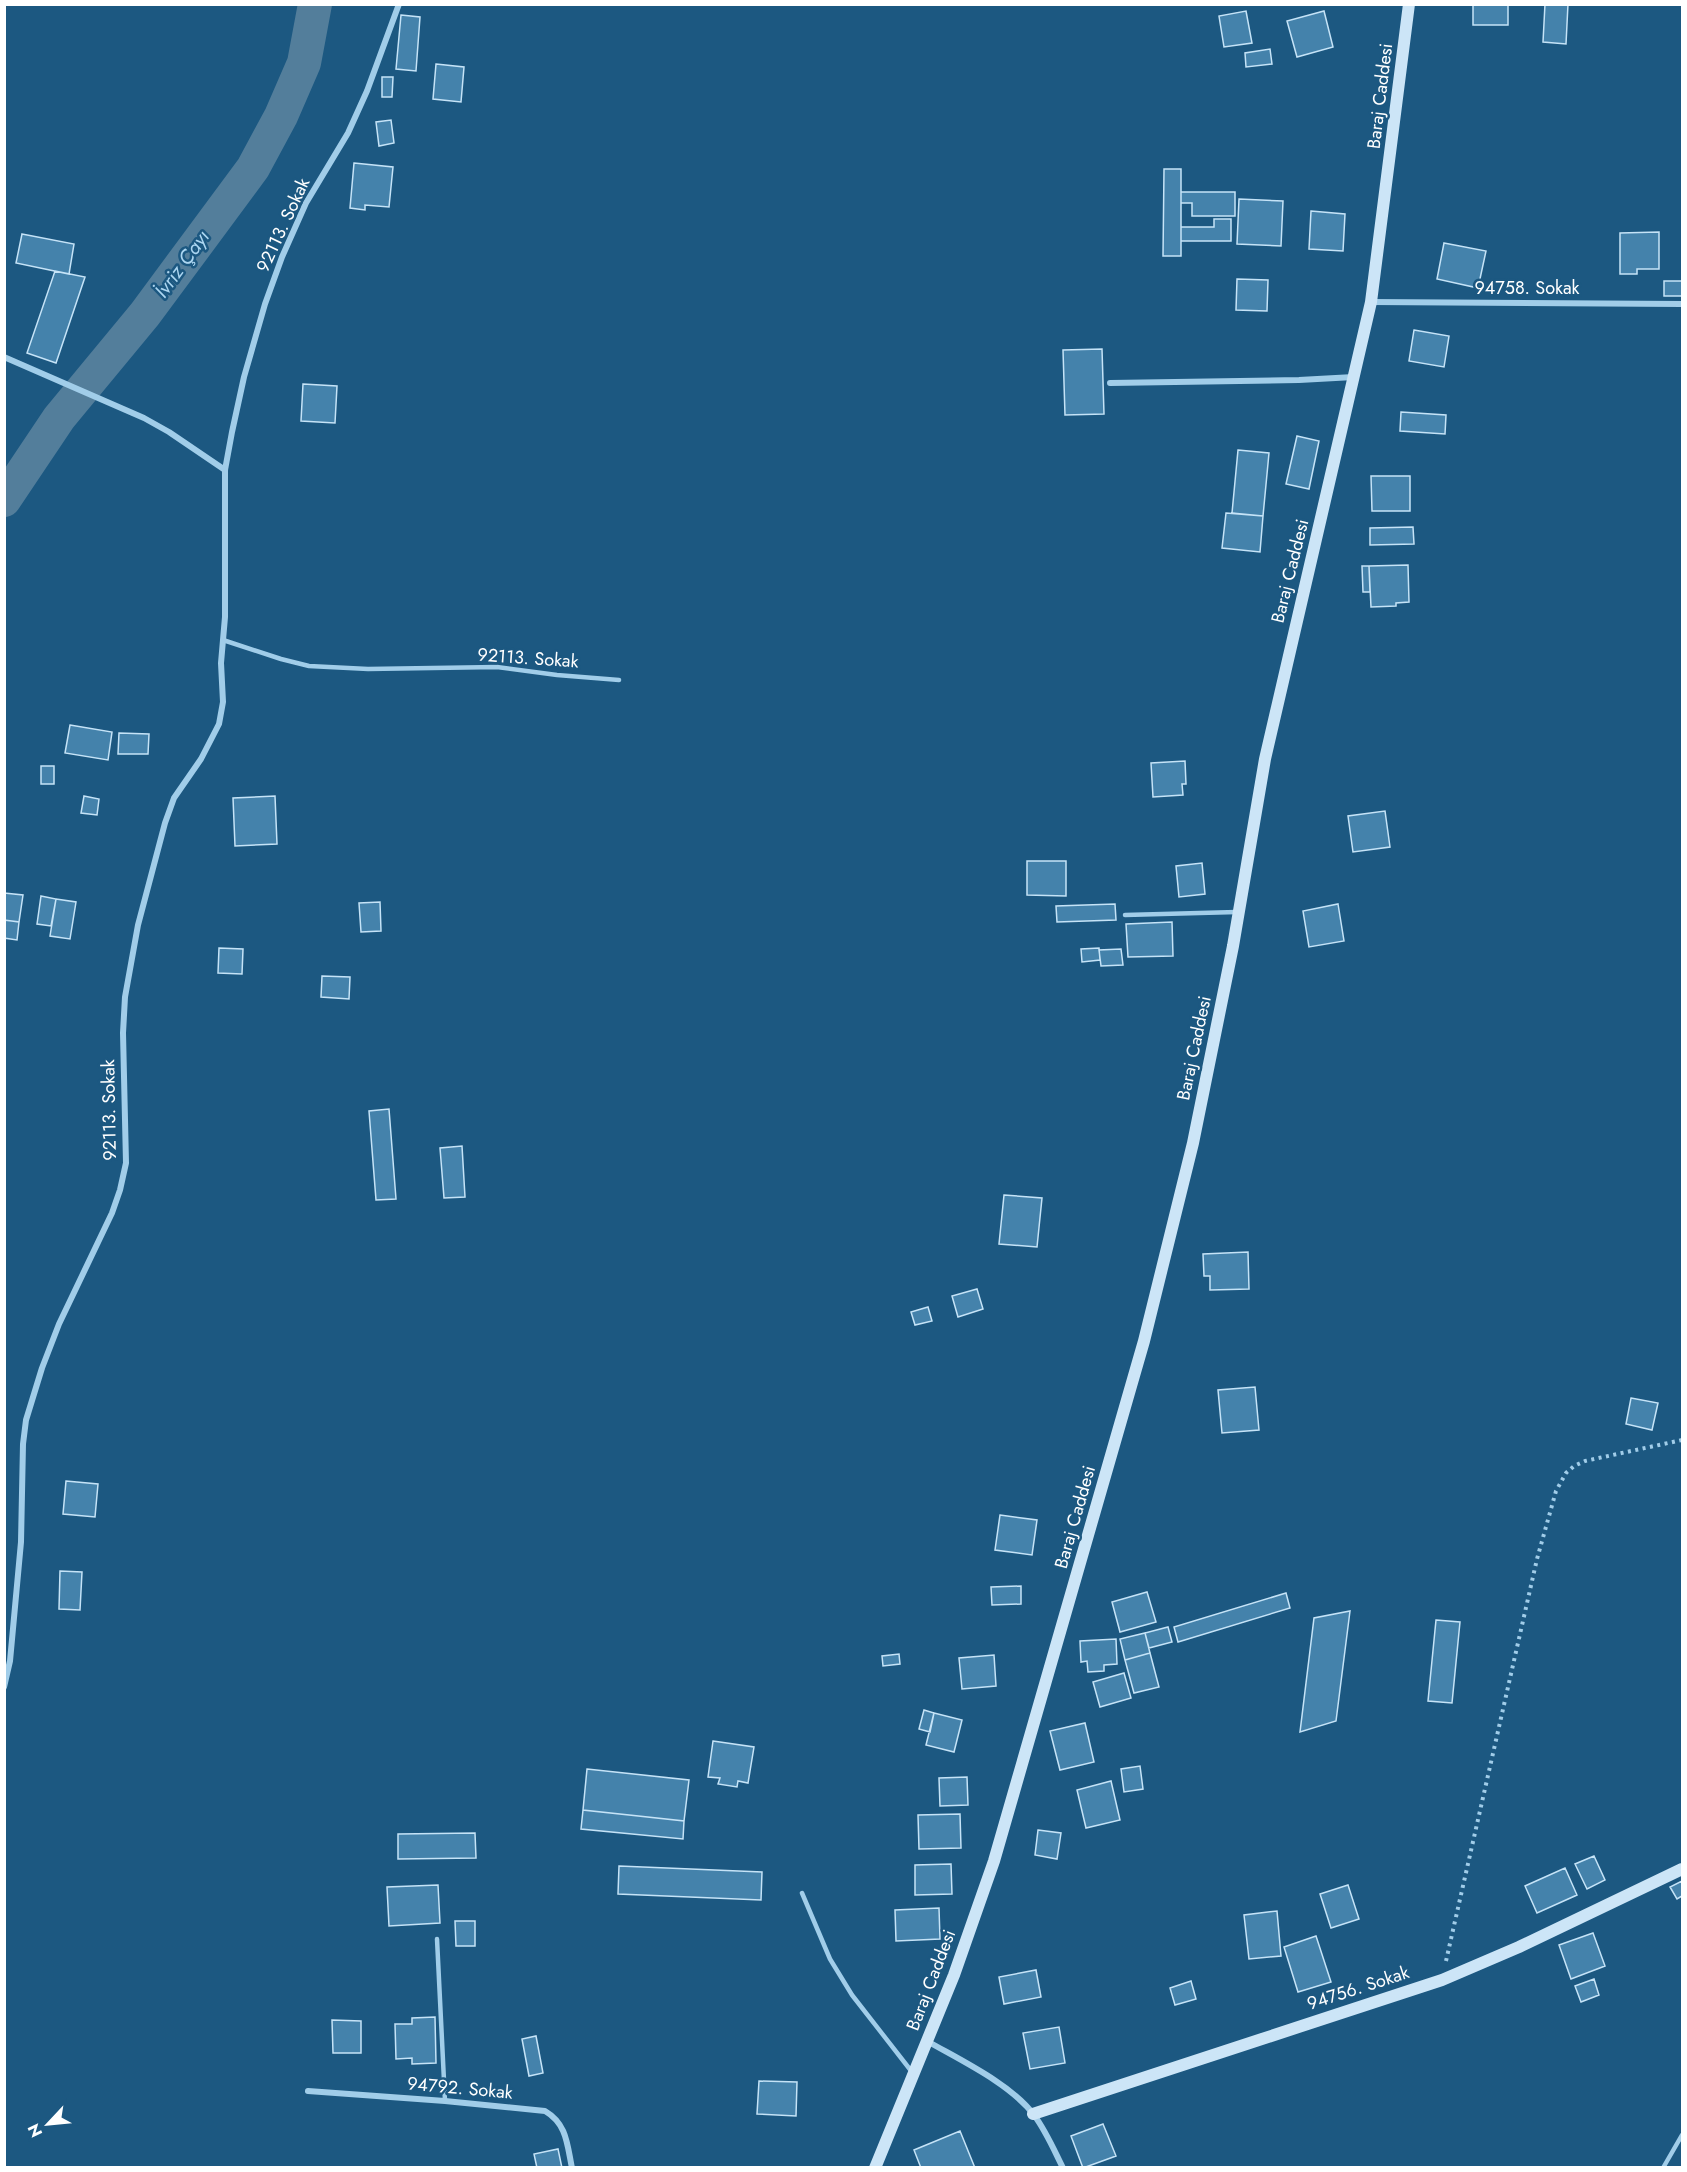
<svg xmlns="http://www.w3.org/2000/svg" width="1687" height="2172" viewBox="0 0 1687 2172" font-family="Jost,sans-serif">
<rect width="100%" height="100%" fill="#1c5881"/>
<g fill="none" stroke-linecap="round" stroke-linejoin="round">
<path stroke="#537e9b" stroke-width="34" d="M4 500 59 418 145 314 253 168 281 116 304 63 315 4"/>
</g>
<path fill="#4482ab" stroke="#c5e3f7" stroke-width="1.5" d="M1473 4H1508V25H1473Z
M1545 4H1568L1566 44 1543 42Z
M1246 11 1252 43 1224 47 1219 16Z
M1324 11 1333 47 1297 57 1287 21Z
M401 15 420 17 416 71 396 69Z
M1270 49 1272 64 1246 67 1245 53Z
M436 64 464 67 461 102 433 99Z
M382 77H393L392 97H382Z
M391 120 394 143 379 146 376 122Z
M354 163 393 167 389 207 365 205V210L350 208Z
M1164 169H1181V256H1163Z
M1181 192H1235V216H1192V203H1181Z
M1239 199 1283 201 1281 246 1237 244Z
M1311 211 1345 214 1343 251 1309 249Z
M1214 219H1231V241H1181V227H1214Z
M1659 232V269H1637V274H1620V233Z
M22 234 74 244 69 274 16 263Z
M1444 243 1486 251 1478 288 1437 279Z
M55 271 85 277 56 363 27 353Z
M1237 279 1268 280 1267 311 1236 310Z
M1664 281H1682V296H1664Z
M1414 330 1449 336 1444 367 1409 361Z
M1102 349 1104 414 1065 415 1063 350Z
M303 384 337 386 335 423 301 421Z
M1401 412 1446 415 1445 434 1400 431Z
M1297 436 1319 441 1309 489 1286 484Z
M1238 450 1269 453 1263 516 1232 513Z
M1371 476H1410V511H1372Z
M1226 513 1263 516 1260 552 1222 548Z
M1413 527 1414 544 1370 545V528Z
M1408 565 1409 602 1396 603V606L1371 607 1369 566Z
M1362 566H1369L1370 592H1363Z
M70 725 112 732 108 760 65 753Z
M119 733 149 734 148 754H118Z
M1185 761 1186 784H1182L1183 795 1153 797 1151 763Z
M41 766H54V784H41Z
M84 796 99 799 97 815 81 813Z
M275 796 277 844 235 846 233 798Z
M1385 811 1390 847 1353 852 1348 816Z
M1027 861H1066V896L1027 895Z
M1202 863 1205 894 1179 897 1176 866Z
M4 893 23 895 19 922 4 920Z
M41 896 56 899 51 926 37 924Z
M56 899 76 902 70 939 50 936Z
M380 902 381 931 361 932 359 903Z
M1115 904 1116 920 1057 922 1056 906Z
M1338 904 1344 941 1309 947 1303 911Z
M4 920 19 922 17 940 4 938Z
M1172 922 1173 956 1128 957 1126 924Z
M219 948 243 949 242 974 218 973Z
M1099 948 1100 960 1082 962 1081 949Z
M1121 949 1123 965 1101 966 1099 950Z
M322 976 350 977 349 999 321 997Z
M389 1109 396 1199 376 1200 369 1111Z
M462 1146 465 1197 444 1198 440 1148Z
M1004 1195 1042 1198 1037 1247 999 1244Z
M1248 1252 1249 1289 1210 1290V1276H1204L1203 1254Z
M977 1289 983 1309 958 1317 952 1296Z
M928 1307 932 1321 915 1325 911 1312Z
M1255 1387 1259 1430 1222 1433 1218 1390Z
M1631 1398 1658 1403 1652 1430 1626 1424Z
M66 1481 98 1484 95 1517 63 1514Z
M1000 1515 1037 1520 1032 1555 995 1550Z
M60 1571 82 1572 80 1610 59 1609Z
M1021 1586V1604L992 1605 991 1587Z
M1147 1592 1156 1622 1120 1632 1112 1602Z
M1286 1593 1290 1608 1178 1642 1174 1627Z
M1350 1611 1336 1721 1300 1732 1314 1618Z
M1436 1620 1460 1622 1452 1703 1428 1701Z
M1168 1627 1172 1642 1149 1648 1145 1633Z
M1145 1633 1150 1653 1125 1660 1120 1639Z
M1116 1639 1117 1664 1104 1665V1671L1088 1672 1087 1661 1081 1662 1080 1641Z
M1150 1653 1159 1687 1134 1693 1125 1660Z
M899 1654 900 1664 883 1666 882 1656Z
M994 1655 996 1686 962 1689 959 1658Z
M1124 1673 1131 1698 1100 1707 1093 1682Z
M924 1710 934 1713 930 1732 919 1729Z
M934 1713 962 1720 954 1752 926 1745Z
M1085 1723 1094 1762 1060 1770 1050 1731Z
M713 1741 754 1747 748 1783 738 1781 737 1787 718 1784 720 1778 708 1777Z
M1140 1766 1143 1789 1124 1792 1121 1769Z
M587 1769 689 1780 684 1821 583 1810Z
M967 1777 968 1805 940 1806 939 1778Z
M1111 1781 1120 1820 1086 1828 1077 1790Z
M583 1810 684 1821 683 1839 581 1829Z
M960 1814 961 1848 919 1849 918 1815Z
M1038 1830 1061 1833 1057 1859 1035 1855Z
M475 1833 476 1858 398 1859V1834Z
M1594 1856 1605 1880 1587 1889 1575 1864Z
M951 1864 952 1894 915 1895V1865Z
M619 1866 762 1872 761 1900 618 1894Z
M1565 1868 1577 1895 1537 1913 1525 1886Z
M1682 1881V1896L1677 1899 1670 1887Z
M438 1885 440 1923 389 1926 387 1887Z
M1348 1885 1359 1919 1331 1928 1320 1894Z
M939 1908 940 1939 896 1941 895 1910Z
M1277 1911 1281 1956 1249 1959 1244 1915Z
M455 1921H475V1946H456Z
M1593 1933 1605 1966 1571 1979 1559 1945Z
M1316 1936 1331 1982 1298 1992 1284 1947Z
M1036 1970 1041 1997 1004 2004 999 1977Z
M1594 1979 1599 1995 1581 2002 1575 1986Z
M1191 1981 1196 1999 1175 2005 1170 1988Z
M435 2017 436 2063 412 2064V2058L396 2059 395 2024H412V2018Z
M332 2020 361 2021V2053H333Z
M1059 2027 1065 2063 1030 2069 1023 2033Z
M536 2036 543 2073 529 2076 522 2039Z
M759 2081 797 2082 796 2116 757 2114Z
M1103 2124 1116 2156 1083 2168 1071 2136Z
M960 2131 975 2168H921L914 2150Z
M558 2149 562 2168H537L534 2154Z"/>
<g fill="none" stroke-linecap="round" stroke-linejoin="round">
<path stroke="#a1cde9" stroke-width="4" stroke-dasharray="3 4.5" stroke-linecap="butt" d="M1446 1961 1537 1559 1556 1491 1566 1473 1574 1466 1585 1461 1682 1440"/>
<path stroke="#a1cde9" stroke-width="4.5" d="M223 640 281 659 309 666 368 669 497 667 557 675 619 680
M1125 915 1237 912
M802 1893 830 1959 852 1995 912 2072
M437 1939 445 2101
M1663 2168 1682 2135"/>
<path stroke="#a1cde9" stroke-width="6" d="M1371 302 1682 304
M4 357 144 418 169 432 225 470
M1110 383 1299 380 1354 377
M4 1687 10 1661 21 1542 23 1444 26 1420 42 1368 59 1324 112 1213 120 1190 126 1163 123 1033 125 997 138 925 165 823 174 798 201 759 219 724 223 702 221 663 225 617V470L232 432 244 377 265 304 282 257 306 203 348 133 367 91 399 4
M927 2041C960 2060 1011 2084 1034 2115 1046 2131 1054 2150 1063 2168
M308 2091 445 2101 545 2111C567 2124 567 2144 572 2168"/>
<path stroke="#cce5f7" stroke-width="12" d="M1033 2114 1442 1980 1519 1947 1682 1869
M875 2168 954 1975 994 1861 1144 1341 1193 1143 1233 946 1265 759 1371 302 1409 4"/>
</g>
<g text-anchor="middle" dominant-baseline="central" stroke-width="5" stroke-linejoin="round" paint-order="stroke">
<g font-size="18" fill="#fff" stroke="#1c5881">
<text transform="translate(1380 96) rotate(-83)">Baraj Caddesi</text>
<text transform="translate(283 225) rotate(-65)">92113. Sokak</text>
<text x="1527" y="288">94758. Sokak</text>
<text transform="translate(1290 571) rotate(-76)">Baraj Caddesi</text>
<text transform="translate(528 658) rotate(4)">92113. Sokak</text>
<text transform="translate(1194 1048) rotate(-78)">Baraj Caddesi</text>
<text transform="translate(109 1110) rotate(-91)">92113. Sokak</text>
<text transform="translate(1075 1517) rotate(-74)">Baraj Caddesi</text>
<text transform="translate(931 1980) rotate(-69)">Baraj Caddesi</text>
<text transform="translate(1358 1988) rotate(-18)">94756. Sokak</text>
<text transform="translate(460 2088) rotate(5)">94792. Sokak</text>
</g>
<g font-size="20" font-style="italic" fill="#acd6f1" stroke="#1c5881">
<text transform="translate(182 264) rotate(-54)">İvriz Çayı</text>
</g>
</g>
<rect width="1687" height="2172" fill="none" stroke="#ffffff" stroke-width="12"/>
<g transform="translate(48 2124) rotate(244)" stroke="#1c5881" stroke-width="4.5" paint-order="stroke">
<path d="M0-4.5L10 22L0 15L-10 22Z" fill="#ffffff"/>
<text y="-9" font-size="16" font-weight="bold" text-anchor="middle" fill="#ffffff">N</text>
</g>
</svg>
